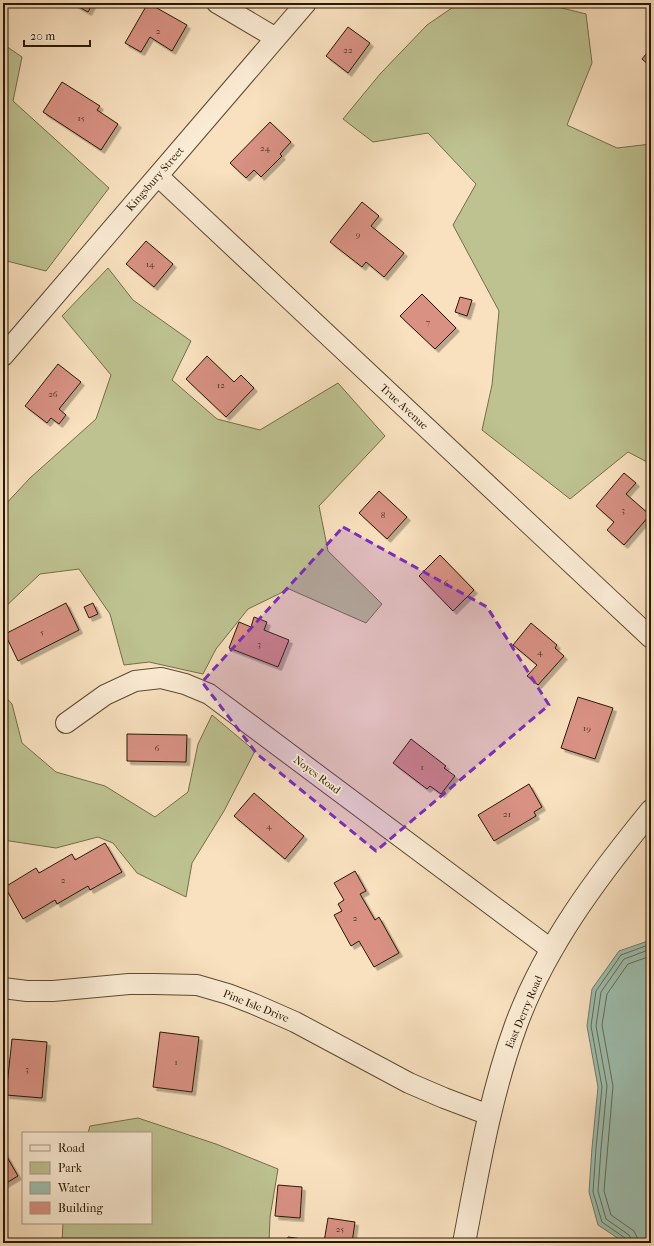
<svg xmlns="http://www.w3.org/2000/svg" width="654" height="1246" viewBox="0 0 654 1246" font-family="'IM FELL French Canon',serif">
<defs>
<filter id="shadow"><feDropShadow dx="3.5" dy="3.5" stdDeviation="0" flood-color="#0004"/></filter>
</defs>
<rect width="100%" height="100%" fill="#f9e1bf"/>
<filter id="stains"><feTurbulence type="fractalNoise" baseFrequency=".005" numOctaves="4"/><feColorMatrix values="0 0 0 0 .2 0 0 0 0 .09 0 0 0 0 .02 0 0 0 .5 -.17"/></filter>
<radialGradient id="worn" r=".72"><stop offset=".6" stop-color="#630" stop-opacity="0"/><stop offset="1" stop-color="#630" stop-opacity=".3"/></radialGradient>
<path fill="#bec291" stroke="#746e4a" d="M459 3H542L586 14 592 63 567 125 617 148 651 144V464L628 452 570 499 482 430 492 385 499 311 453 225 476 184 428 133 373 142 343 119 380 74 427 25Z
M3 44 22 57 13 101 109 188 46 271 3 260Z
M108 268 133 300 191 341 172 380 217 419 260 430 338 383 385 436 319 506 328 551 382 604 366 623 289 589 248 609 216 649 203 674 149 662 124 665 110 614 79 569 40 574 3 609V507L30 478 96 419 111 375 62 316Z
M3 694 12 704 22 743 56 772 105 786 155 817 188 792 198 744 212 715 255 751 224 811 192 863 186 897 137 873 113 843 98 837 56 848 3 840Z
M138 1118 216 1144 278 1169 270 1217 269 1243H62L63 1223H151V1133H88L90 1126Z"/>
<path fill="#9ebeae" stroke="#6f7c69" d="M651 940V1243H625L598 1225 589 1192 592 1148 598 1087 587 1026 592 989 619 951Z"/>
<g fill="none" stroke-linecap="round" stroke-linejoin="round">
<path stroke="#646c58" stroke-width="1" d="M627 1243 625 1238 602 1222 593 1192 596 1148 602 1087 591 1026 596 991 621 955 651 944
M632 1243 631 1239 629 1235 606 1219 598 1191 601 1149 607 1086 596 1026 601 992 624 959 651 949
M638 1243 637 1237 634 1231 611 1215 604 1191 613 1086 602 1025 607 994 628 964 651 956"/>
</g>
<path fill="#d89183" stroke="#291902" filter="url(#shadow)" d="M72 3H93L88 12Z
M148 3 187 25 172 51 150 37 141 52 125 43Z
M348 27 370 43 348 73 326 56Z
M651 48V67L642 59Z
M62 82 100 106 97 110 118 124 101 150 43 112Z
M270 122 291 142 280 154 282 156 261 177 254 170 246 178 230 163Z
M362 202 379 216 371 226 404 253 384 277 366 262 362 267 330 242Z
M146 241 173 264 154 287 126 264Z
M422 294 456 328 435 349 400 316Z
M460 297 472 300 467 316 455 312Z
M207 356 234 382 241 375 254 388 226 417 186 379Z
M58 364 81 382 59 409 66 415 59 424 51 418 47 423 25 406Z
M624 473 636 483 626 494 650 515 624 545 607 530 614 522 596 506Z
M379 491 407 517 387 539 359 513Z
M440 555 474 590 453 611 419 576Z
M66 603 79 630 18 661 5 634Z
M93 603 98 614 89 618 84 607Z
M254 617 267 622 264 630 289 640 278 667 229 648 239 622 251 627Z
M531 623 557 645 555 648 564 656 538 685 527 676 537 665 513 645Z
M578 697 613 708 595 759 561 748Z
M127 734 187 735 186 762 127 761Z
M411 739 446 766 444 768 455 776 441 794 430 786 427 789 393 763Z
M529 784 542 807 534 812 536 816 494 841 478 815Z
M254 793 304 836 285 859 234 816Z
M105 843 122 872 90 890 88 886 57 904 55 900 23 919 5 887 36 868 39 873 72 854 75 860Z
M355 871 366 891 360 894 375 920 379 917 399 953 374 967 359 941 351 946 334 915 342 911 338 904 344 900 334 883Z
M160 1032 199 1037 192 1092 153 1087Z
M12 1039 47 1042 42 1098 6 1095Z
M3 1150 18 1176 3 1185Z
M278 1185 302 1187 300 1218 275 1216Z
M328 1218 355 1222 352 1243H287L288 1237 324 1242Z"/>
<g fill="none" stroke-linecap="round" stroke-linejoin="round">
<defs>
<path id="minor" d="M217 3 276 38
M158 176 651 638
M3 356 306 3
M66 723 105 695 135 681 161 678 185 684 209 694 552 950
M3 988 27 991H53L129 984H155L197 985 228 994 254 1004 295 1022 409 1083 444 1098 489 1115"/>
<path id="tertiary" d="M464 1243C478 1170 490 1096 516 1025 545 946 598 876 651 811"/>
</defs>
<use href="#minor" stroke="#5d4b31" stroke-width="22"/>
<use href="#tertiary" stroke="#5d4b31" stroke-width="24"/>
<use href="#minor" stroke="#fbecd5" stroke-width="20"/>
<use href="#tertiary" stroke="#fbecd5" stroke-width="22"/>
</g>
<path fill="#7b2cbf" fill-opacity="0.2" stroke="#7b2cbf" stroke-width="3" stroke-dasharray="8 5" stroke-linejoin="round" d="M343 527 487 607 549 705 376 851 257 754 202 682Z"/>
<g text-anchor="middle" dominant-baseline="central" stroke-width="3.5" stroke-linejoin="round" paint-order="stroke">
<g font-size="9" fill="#553722">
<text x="158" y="31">2</text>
<text x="348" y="50">22</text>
<text x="81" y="118">15</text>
<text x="265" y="148">24</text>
<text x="358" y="234">9</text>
<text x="150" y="264">14</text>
<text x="428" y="322">7</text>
<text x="221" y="385">12</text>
<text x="53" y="394">26</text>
<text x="623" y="510">3</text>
<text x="383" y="515">8</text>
<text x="446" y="583">6</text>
<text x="42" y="632">5</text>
<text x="259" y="644">3</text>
<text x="540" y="652">4</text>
<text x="587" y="728">19</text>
<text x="157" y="748">6</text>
<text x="422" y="767">1</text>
<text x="507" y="814">21</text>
<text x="269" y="826">4</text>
<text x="63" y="880">2</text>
<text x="355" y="918">2</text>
<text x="176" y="1062">1</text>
<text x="27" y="1069">3</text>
<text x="340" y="1229">25</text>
</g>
<g font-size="11" fill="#291902" stroke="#fbecd5">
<text transform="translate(155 179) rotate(-49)">Kingsbury Street</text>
<text transform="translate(404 407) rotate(43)">True Avenue</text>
<text transform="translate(317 775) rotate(37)">Noyes Road</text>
<text transform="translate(256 1006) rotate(22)">Pine Isle Drive</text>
<text transform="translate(524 1012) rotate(-67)">East Derry Road</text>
</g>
</g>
<rect width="654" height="1246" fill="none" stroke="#f9e1bf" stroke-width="16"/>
<rect x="4" y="4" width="646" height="1238" fill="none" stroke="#291902" stroke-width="2"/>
<rect x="8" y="8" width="638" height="1230" fill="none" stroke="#291902"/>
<rect x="22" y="1132" width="130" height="92" fill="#fbecd5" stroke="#a79881"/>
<rect x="30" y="1145" width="20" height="6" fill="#fbecd5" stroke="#a79881"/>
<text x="58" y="1152" font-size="12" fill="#291902">Road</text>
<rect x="30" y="1162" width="20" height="12" fill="#bec291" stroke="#a79881"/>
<text x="58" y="1172" font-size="12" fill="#291902">Park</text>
<rect x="30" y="1182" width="20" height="12" fill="#9ebeae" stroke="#a79881"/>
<text x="58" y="1192" font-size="12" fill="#291902">Water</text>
<rect x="30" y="1202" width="20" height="12" fill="#d89183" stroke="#a79881"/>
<text x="58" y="1212" font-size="12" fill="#291902">Building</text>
<path d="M24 40v6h66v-6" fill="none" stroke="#291902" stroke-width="2"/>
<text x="30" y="40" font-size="12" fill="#291902" stroke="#fbecd5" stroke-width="3" paint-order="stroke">20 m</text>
<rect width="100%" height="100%" filter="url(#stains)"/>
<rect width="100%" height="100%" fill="url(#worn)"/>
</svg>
